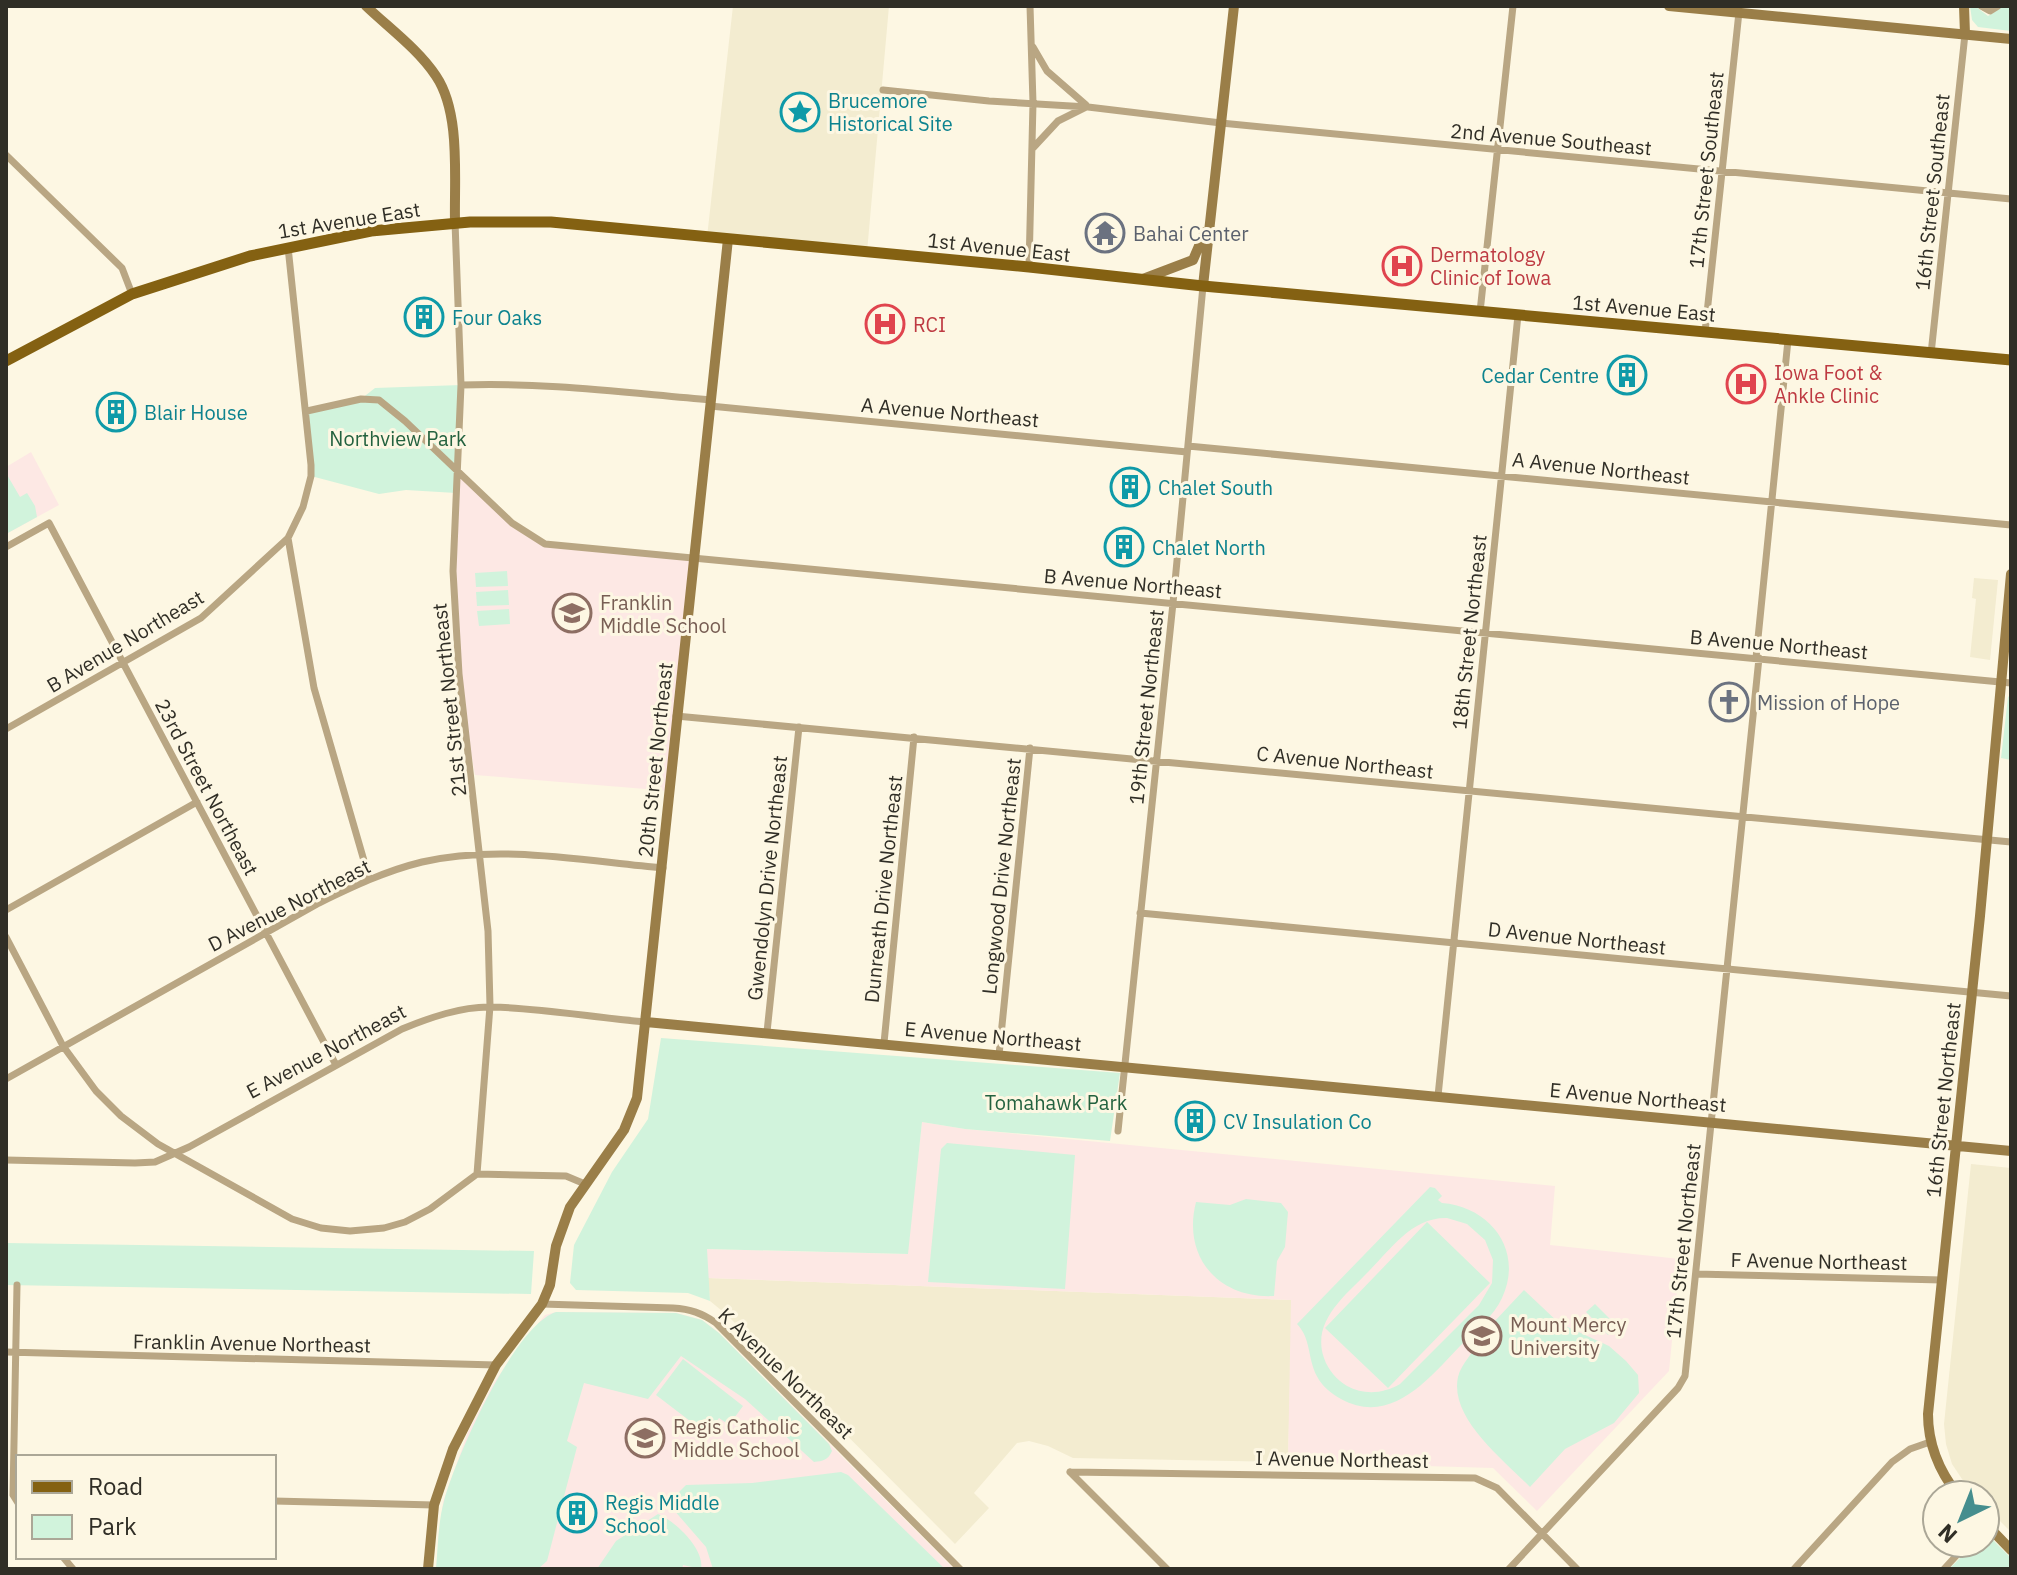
<svg xmlns="http://www.w3.org/2000/svg" width="2017" height="1575" viewBox="0 0 2017 1575" font-family="'IBM Plex Sans',sans-serif">
<rect width="100%" height="100%" fill="#fdf7e3"/>
<path fill="#f3ecd0" d="M733 6H889L867 252 707 237Z
M1974 578 1998 580 1990 660 1970 657 1976 599 1972 598Z
M1971 1164 2011 1168V1532L1985 1506V1495H1975L1964 1482 1952 1464 1946 1444 1944 1424Z
M708 1278 1292 1300 1288 1462 1073 1458 1048 1446 1029 1441 1017 1443 974 1493 989 1508 955 1544 727 1315 710 1301Z"/>
<path fill="#fde8e4" d="M31 452 59 505 6 534V467Z
M458 471 512 523 545 544 695 557 670 791 475 775 462 702 453 571Z
M922 1122 965 1129 1555 1186 1550 1245 1680 1259 1669 1371 1537 1511 1493 1468 1288 1462 1291 1300 708 1278 706 1249 907 1254Z
M556 1312 676 1313 702 1320 719 1333 954 1569H436L443 1502 468 1432 495 1381 521 1345 545 1315Z"/>
<path fill="#d1f3dc" fill-rule="evenodd" d="M1970 6H1975L1988 16 2004 6H2011V31L1978 27 1972 20Z
M461 385 456 493 406 490 379 494 311 476 307 411 361 399 375 388Z
M6 473 20 497 27 493 35 506 37 517 6 534Z
M507 571 508 586 476 587 475 573Z
M508 590 509 605 477 606 476 592Z
M509 609 510 624 479 626 477 611Z
M2011 694V760L2001 758 2008 697Z
M661 1038 1120 1073 1110 1141 965 1129 922 1122 908 1254 707 1249 710 1301 688 1293 576 1290 570 1283 574 1245 612 1172 648 1119Z
M947 1143 1075 1155 1065 1289 928 1282 941 1149Z
M1430 1187 1435 1188 1442 1196 1438 1200 1442 1203C1491 1207 1524 1251 1502 1298 1494 1316 1476 1330 1462 1344 1430 1377 1392 1427 1341 1399 1300 1376 1318 1346 1297 1324ZM1447 1218 1467 1224 1485 1240 1493 1260 1492 1283 1479 1305 1400 1384C1383 1394 1364 1395 1347 1386 1337 1380 1328 1370 1324 1358 1311 1321 1346 1295 1369 1271 1391 1249 1412 1217 1447 1218Z
M1246 1199 1281 1203 1288 1212 1285 1247 1277 1261 1274 1296C1218 1299 1182 1256 1196 1202L1230 1205Z
M1427 1222 1490 1283 1388 1388 1325 1328Z
M6 1243 534 1251 531 1294 6 1285Z
M1524 1290 1559 1323 1609 1346 1626 1361 1638 1375 1639 1393 1614 1423 1565 1449 1530 1487C1504 1460 1449 1418 1458 1377 1461 1363 1475 1353 1478 1339Z
M1595 1304 1617 1326 1608 1335 1586 1312Z
M556 1312 676 1313 702 1320 719 1333 829 1444 832 1451C828 1460 823 1461 814 1462L745 1399 681 1356 648 1399 584 1383 567 1441 577 1447 547 1561 538 1569H436C438 1547 438 1523 444 1501 455 1459 514 1325 556 1312Z
M683 1359 743 1406 729 1425 719 1418 707 1434 656 1395Z
M841 1472 848 1475 945 1569H713L706 1547 673 1509 670 1501 686 1485 752 1483Z
M658 1514C675 1521 705 1549 701 1569L683 1565 682 1569H597L616 1541Z
M1985 1536 1991 1538 2011 1558V1569H1949L1975 1543H1985Z"/>
<g fill="none" stroke-linecap="round" stroke-linejoin="round">
<path stroke="#b9a683" stroke-width="7" d="M1981 6 1990 11 1998 6
M1033 47 1047 71 1086 105
M883 90 989 101 1088 107 1221 123 2011 199
M1032 149 1058 121 1086 107
M6 155 122 268 132 294
M455 222 461 385 453 571 459 674 488 931 490 1006 477 1174
M288 247 311 465V476L303 507 288 538 314 688 369 878
M1029 267 1033 103 1030 6
M1480 312 1513 6
M1705 332 1739 12
M1931 354 1965 34
M461 385C545 382 627 393 711 400
M710 406 1187 452
M307 411 361 399 379 400 405 421 512 523 545 544 2011 683
M1188 446 2011 525
M6 547 49 523 336 1065
M1756 658 1788 340
M676 716 2011 842
M6 729 201 618 288 538
M6 910 197 802
M1140 913 2011 996
M6 937 63 1046 96 1091 121 1116 158 1144 292 1219 321 1228 350 1231 384 1228 405 1222 430 1209 477 1174 566 1176 585 1184
M767 1032 799 727
M884 1043 914 737
M999 1055 1030 748
M6 1079 319 903C352 887 385 871 422 862 501 844 584 861 663 868
M1438 1096 1518 315
M1118 1131 1173 603 1203 286
M6 1160 135 1163 155 1162 189 1147 402 1029C429 1018 462 1006 492 1007 543 1008 595 1018 646 1022
M1696 1274 1942 1280
M17 1285 13 1495 18 1503
M542 1304 673 1308C690 1309 702 1313 716 1323L960 1569
M6 1352 496 1365
M1070 1472 1475 1478 1497 1488 1577 1569
M1070 1472 1167 1569
M274 1501 434 1505
M63 1557 73 1569
M1509 1569 1678 1388 1685 1376 1759 658
M1794 1569 1892 1462 1910 1449 1930 1442
M1944 1569 1968 1543"/>
<path stroke="#9a7e48" stroke-width="10" d="M366 6C389 28 418 49 436 76 461 113 454 178 455 222
M1669 6 2011 39
M1964 6 1965 34
M1143 279 1193 260 1205 232
M1203 286 1234 6
M646 1022 2011 1151
M1958 1495C1939 1471 1928 1445 1928 1414L1980 916 2011 574
M1985 1523 2011 1550
M428 1569 434 1505 453 1449 496 1365 542 1304 550 1285 556 1246 570 1207 624 1130 637 1098 728 239"/>
<path stroke="#846112" stroke-width="11" d="M6 361 132 294 250 256 371 231 470 222H551L1029 267 1203 286 2011 360"/>
</g>
<defs>
<symbol id="sight-ring" viewBox="-11 -11 22 22"><circle r="9.5" fill="#fdf7e3" stroke="#0f9aa8" stroke-width="1.5"/><path d="M0-6L1.8-2.2L6-1.7L2.9 1.2L3.7 5.4L0 3.3L-3.7 5.4L-2.9 1.2L-6-1.7L-1.8-2.2Z" fill="#0f9aa8"/></symbol>
<symbol id="temple-ring" viewBox="-11 -11 22 22"><circle r="9.5" fill="#fdf7e3" stroke="#6b7280" stroke-width="1.5"/><path d="M0-6L5-2H3V0L6.5 2.5H4V6H1.5V3h-3V6H-4V2.5H-6.5L-3 0V-2H-5Z" fill="#6b7280"/></symbol>
<symbol id="hospital-ring" viewBox="-11 -11 22 22"><circle r="9.5" fill="#fdf7e3" stroke="#e0444e" stroke-width="1.5"/><path d="M-5-5h3v3.5h4V-5h3V5h-3V1.5h-4V5h-3Z" fill="#e0444e"/></symbol>
<symbol id="building-ring" viewBox="-11 -11 22 22"><circle r="9.5" fill="#fdf7e3" stroke="#0f9aa8" stroke-width="1.5"/><path d="M-4-6H4V6H1V3H-1V6H-4ZM-2.5-4.3h1.7v1.8h-1.7ZM.8-4.3h1.7v1.8H.8ZM-2.5-1h1.7V.8h-1.7ZM.8-1h1.7V.8H.8Z" fill="#0f9aa8"/></symbol>
<symbol id="school-ring" viewBox="-11 -11 22 22"><circle r="9.5" fill="#fdf7e3" stroke="#8d6e63" stroke-width="1.5"/><path d="M0-5L7-2L0 1L-7-2ZM-4 1L0 2.5L4 1V4Q0 6-4 4Z" fill="#8d6e63"/></symbol>
<symbol id="church-ring" viewBox="-11 -11 22 22"><circle r="9.5" fill="#fdf7e3" stroke="#6b7280" stroke-width="1.5"/><path d="M-1.2-6h2.4v3.5h3.3v2.4h-3.3V6h-2.4V-.1h-3.3v-2.4h3.3Z" fill="#6b7280"/></symbol>
<symbol id="university-ring" viewBox="-11 -11 22 22"><circle r="9.5" fill="#fdf7e3" stroke="#8d6e63" stroke-width="1.5"/><path d="M0-5L7-2L0 1L-7-2ZM-4 1L0 2.5L4 1V4Q0 6-4 4Z" fill="#8d6e63"/></symbol>
</defs>
<g fill-rule="evenodd">
<use href="#sight-ring" x="778" y="90" width="44" height="44"/>
<use href="#temple-ring" x="1083" y="211" width="44" height="44"/>
<use href="#hospital-ring" x="1380" y="244" width="44" height="44"/>
<use href="#building-ring" x="402" y="295" width="44" height="44"/>
<use href="#hospital-ring" x="863" y="302" width="44" height="44"/>
<use href="#building-ring" x="1605" y="353" width="44" height="44"/>
<use href="#hospital-ring" x="1724" y="362" width="44" height="44"/>
<use href="#building-ring" x="94" y="390" width="44" height="44"/>
<use href="#building-ring" x="1108" y="465" width="44" height="44"/>
<use href="#building-ring" x="1102" y="525" width="44" height="44"/>
<use href="#school-ring" x="550" y="591" width="44" height="44"/>
<use href="#church-ring" x="1707" y="680" width="44" height="44"/>
<use href="#building-ring" x="1173" y="1099" width="44" height="44"/>
<use href="#university-ring" x="1460" y="1314" width="44" height="44"/>
<use href="#school-ring" x="623" y="1416" width="44" height="44"/>
<use href="#building-ring" x="555" y="1491" width="44" height="44"/>
</g>
<g text-anchor="middle" dominant-baseline="central" stroke-width="6" stroke-linejoin="round" paint-order="stroke">
<g font-size="20" fill="#0d838f" stroke="#fdf7e3" text-anchor="start">
<text x="828" y="100">Brucemore<tspan x="828" dy="23">Historical Site</tspan></text>
<text x="452" y="317">Four Oaks</text>
<text x="1599" y="375" text-anchor="end">Cedar Centre</text>
<text x="144" y="412">Blair House</text>
<text x="1158" y="487">Chalet South</text>
<text x="1152" y="547">Chalet North</text>
<text x="1223" y="1121">CV Insulation Co</text>
<text x="605" y="1502">Regis Middle<tspan x="605" dy="23">School</tspan></text>
</g>
<g font-size="20" fill="#302e26" stroke="#fdf7e3">
<text transform="translate(1551 139) rotate(5)">2nd Avenue Southeast</text>
<text transform="translate(1706 170) rotate(-84)">17th Street Southeast</text>
<text transform="translate(1932 192) rotate(-84)">16th Street Southeast</text>
<text transform="translate(349 220) rotate(-9)">1st Avenue East</text>
<text transform="translate(999 247) rotate(6)">1st Avenue East</text>
<text transform="translate(1644 308) rotate(5)">1st Avenue East</text>
<text transform="translate(950 412) rotate(5)">A Avenue Northeast</text>
<text transform="translate(1601 468) rotate(6)">A Avenue Northeast</text>
<text transform="translate(1133 583) rotate(5)">B Avenue Northeast</text>
<text transform="translate(1469 632) rotate(-84)">18th Street Northeast</text>
<text transform="translate(125 641) rotate(-31)">B Avenue Northeast</text>
<text transform="translate(1779 644) rotate(5)">B Avenue Northeast</text>
<text transform="translate(449 700) rotate(-96)">21st Street Northeast</text>
<text transform="translate(1146 707) rotate(-84)">19th Street Northeast</text>
<text transform="translate(655 760) rotate(-84)">20th Street Northeast</text>
<text transform="translate(1345 762) rotate(6)">C Avenue Northeast</text>
<text transform="translate(207 787) rotate(62)">23rd Street Northeast</text>
<text transform="translate(1001 876) rotate(-84)">Longwood Drive Northeast</text>
<text transform="translate(767 878) rotate(-84)">Gwendolyn Drive Northeast</text>
<text transform="translate(883 889) rotate(-84)">Dunreath Drive Northeast</text>
<text transform="translate(289 905) rotate(-27)">D Avenue Northeast</text>
<text transform="translate(1577 938) rotate(6)">D Avenue Northeast</text>
<text transform="translate(993 1036) rotate(5)">E Avenue Northeast</text>
<text transform="translate(326 1051) rotate(-28)">E Avenue Northeast</text>
<text transform="translate(1638 1097) rotate(5)">E Avenue Northeast</text>
<text transform="translate(1943 1100) rotate(-84)">16th Street Northeast</text>
<text transform="translate(1683 1241) rotate(-84)">17th Street Northeast</text>
<text transform="translate(1819 1261) rotate(1)">F Avenue Northeast</text>
<text transform="translate(252 1343) rotate(1)">Franklin Avenue Northeast</text>
<text transform="translate(786 1373) rotate(44)">K Avenue Northeast</text>
<text transform="translate(1342 1459) rotate(1)">I Avenue Northeast</text>
</g>
<g font-size="20" fill="#5b616d" stroke="#fdf7e3" text-anchor="start">
<text x="1133" y="233">Bahai Center</text>
<text x="1757" y="702">Mission of Hope</text>
</g>
<g font-size="20" fill="#be3a42" stroke="#fdf7e3" text-anchor="start">
<text x="1430" y="254">Dermatology<tspan x="1430" dy="23">Clinic of Iowa</tspan></text>
<text x="913" y="324">RCI</text>
<text x="1774" y="372">Iowa Foot &amp;<tspan x="1774" dy="23">Ankle Clinic</tspan></text>
</g>
<g font-size="20" fill="#24623f" stroke="#fdf7e3">
<text x="398" y="438">Northview Park</text>
<text x="1056" y="1102">Tomahawk Park</text>
</g>
<g font-size="20" fill="#785e54" stroke="#fdf7e3" text-anchor="start">
<text x="600" y="602">Franklin<tspan x="600" dy="23">Middle School</tspan></text>
<text x="1510" y="1324">Mount Mercy<tspan x="1510" dy="23">University</tspan></text>
<text x="673" y="1426">Regis Catholic<tspan x="673" dy="23">Middle School</tspan></text>
</g>
</g>
<rect width="2017" height="1575" fill="none" stroke="#302e26" stroke-width="16"/>
<rect x="16" y="1455" width="260" height="104" fill="#fdf7e3" stroke="#aba797" stroke-width="2"/>
<rect x="32" y="1481" width="40" height="12" fill="#846112" stroke="#aba797" stroke-width="2"/>
<text x="88" y="1495" font-size="24" fill="#302e26">Road</text>
<rect x="32" y="1515" width="40" height="24" fill="#d1f3dc" stroke="#aba797" stroke-width="2"/>
<text x="88" y="1535" font-size="24" fill="#302e26">Park</text>
<g transform="translate(1961 1519) rotate(223)"><circle r="38" fill="#fdf7e3" stroke="#aba797" stroke-width="2"/>
<path d="M0-6L14 30L0 20L-14 30Z" fill="#468e8e"/>
<text y="-12" font-size="22" font-weight="bold" text-anchor="middle" fill="#302e26">N</text>
</g>
</svg>
